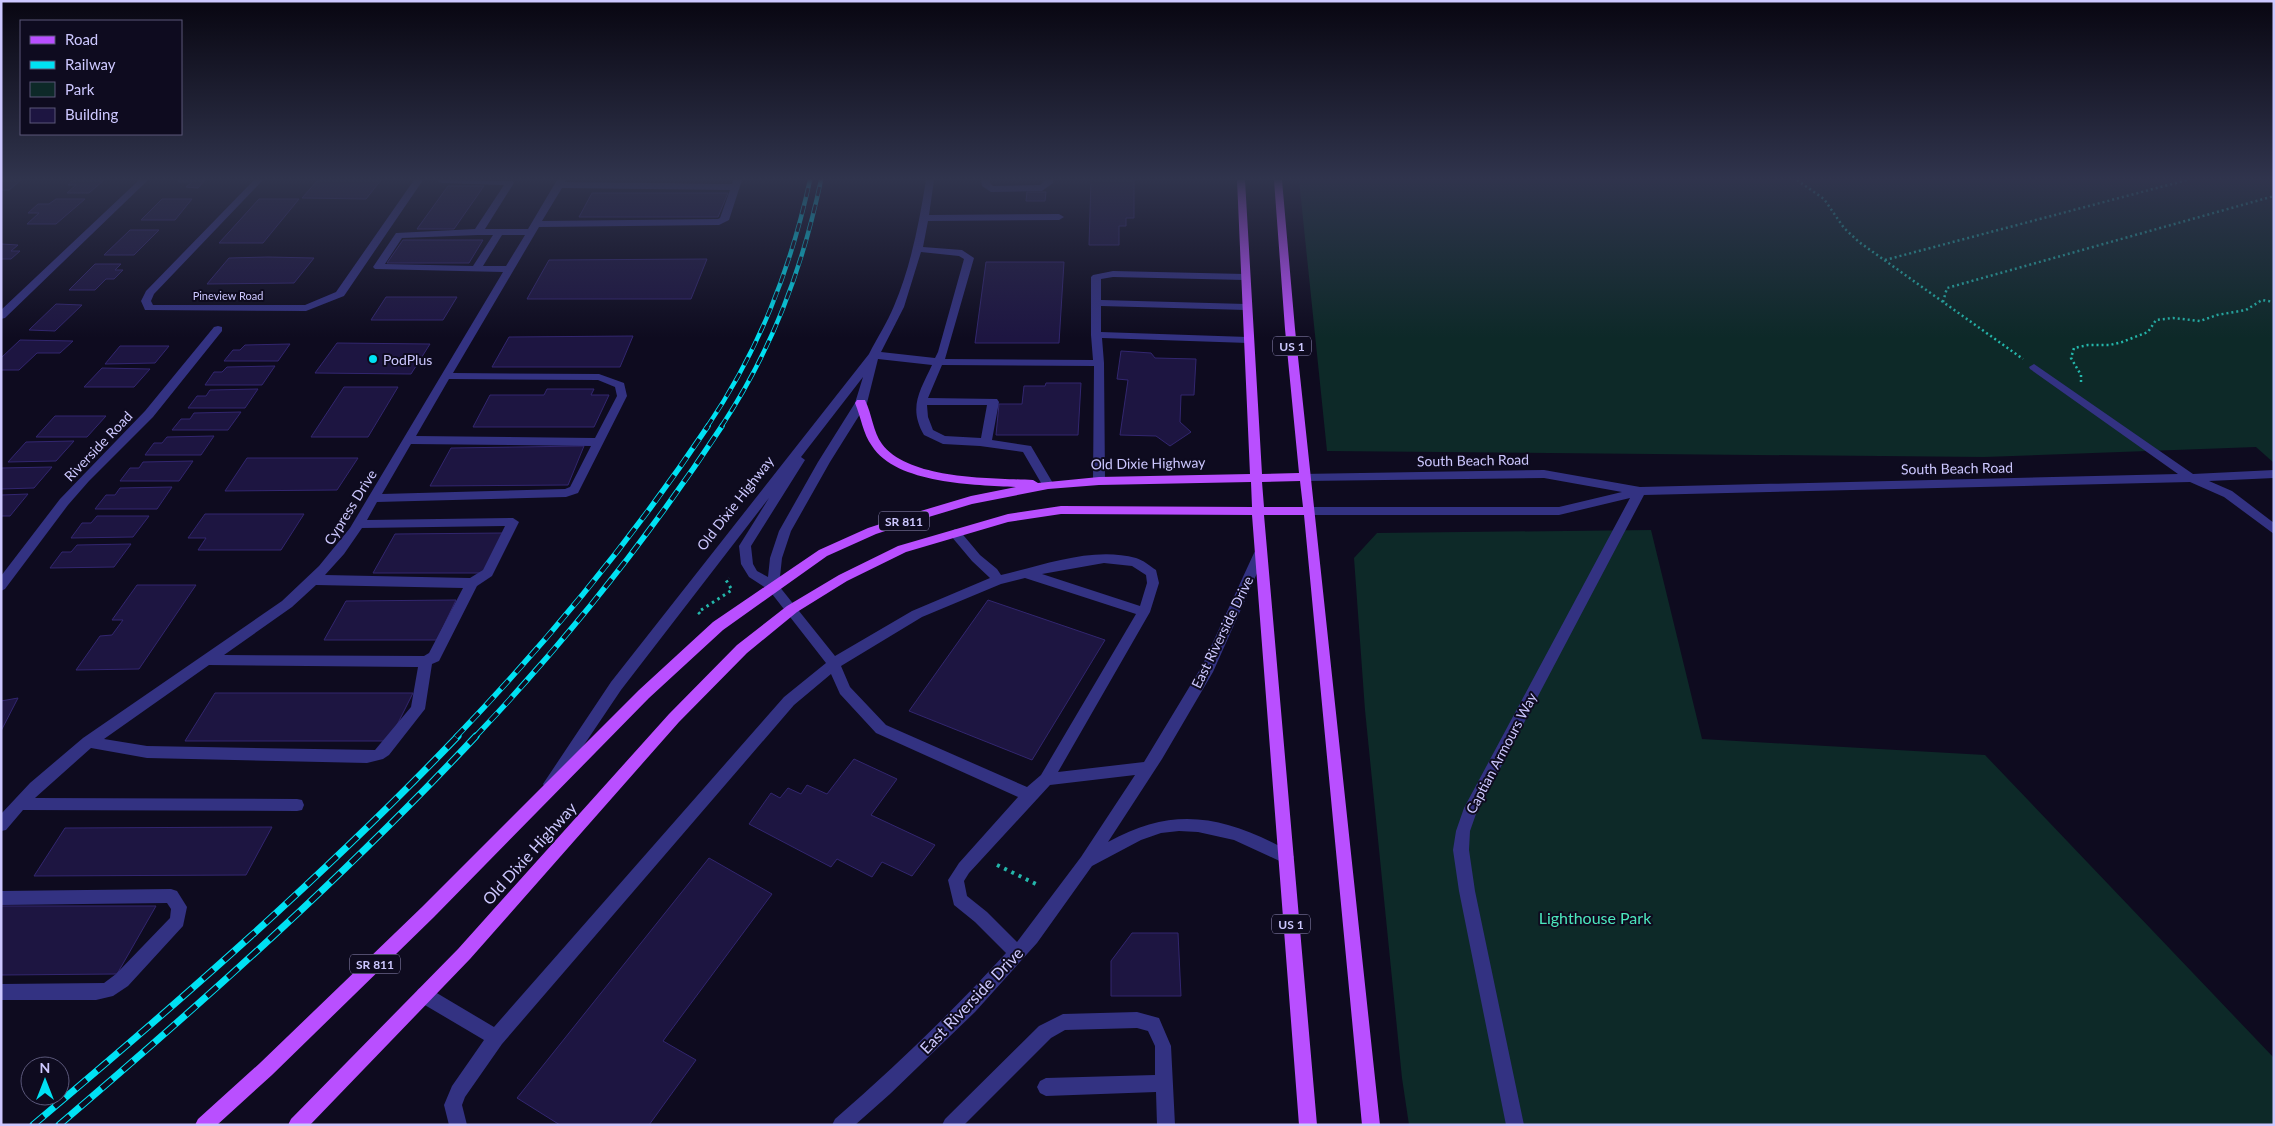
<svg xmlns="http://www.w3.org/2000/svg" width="2275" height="1126" viewBox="0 0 2275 1126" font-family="Lato,sans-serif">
<rect width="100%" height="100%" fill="#0e0b1f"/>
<path fill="#0d2928" d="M1299 180H2274V463L2256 447 1984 457 1327 451Z
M1651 530 1702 739 1985 755 2274 1058V1125H1409L1402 1078 1365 710 1354 558 1377 533Z"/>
<path fill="#1d1541" stroke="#32266f" d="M1 180H21L9 190H1Z
M74 180H104L89 193H67L76 185H68Z
M179 180H205L198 188 186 187 192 182H178Z
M318 180H381L366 199 302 198Z
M1091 180H1134V218H1126V226H1119V245H1089Z
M448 186H484L454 229H417Z
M1027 192H1046L1045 201H1026Z
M592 193H728L718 217H579Z
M56 199H85L56 224H27L39 213H28L38 204H49Z
M162 199H192L175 220H141Z
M259 199H299L263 243H219Z
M130 230H159L134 255H104Z
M403 240H483L469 263H387Z
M1 244 18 245 11 251H20L11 259H1Z
M229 258 268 257 314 258 294 283 207 284Z
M707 259 691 299H527L549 260Z
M986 262H1064L1059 343H975Z
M95 264H121L115 270H123L114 279H106L95 290H69Z
M386 297H457L443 320H371Z
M56 304 82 305 55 331 29 330Z
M633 336 620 367H492L509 337Z
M20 340 73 341 60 353H37L19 370H1V358Z
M337 343 430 344 411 374 315 373Z
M290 344 278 361H224L233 350H240L245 345Z
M120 346H169L155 363 105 364Z
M1121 351 1151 353 1155 358 1196 359 1194 395H1181L1180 422 1191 432 1170 446 1156 436 1120 435 1128 380 1117 379Z
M275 366 262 385H205L214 372H222L227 367Z
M102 368 150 369 134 387H84Z
M1046 383H1081L1078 435H996L999 404H1022L1024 386H1045Z
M344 387H398L368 437H311Z
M258 389 245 408H188L197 396H206L210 390Z
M547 389H594L591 395H609L594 427H473L490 395H544Z
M241 412 228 430H172L181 419H190L194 413Z
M55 416H106L87 437H36Z
M214 436 201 455H145L154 443H162L167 437Z
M74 441 56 461 8 462 26 442Z
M584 446 568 485 430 486 451 448Z
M247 458H358L337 490 225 491Z
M193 461 179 481H120L130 468H139L143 462Z
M52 467 34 488 1 489V468Z
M172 487 157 509H95L106 495H115L120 488Z
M28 494 10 516H1V495Z
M205 514H304L281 550H198L206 538H188Z
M97 516H149L133 537 71 538 82 523H91Z
M504 533 485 573H373L395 534Z
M131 544 114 567 50 568 62 552H71L77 545Z
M137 585H196L139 669 76 670 100 636 112 635 123 620H112Z
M456 600 437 640H324L346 601Z
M988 600 1105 640 1032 760 909 711Z
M215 693H413L389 741H185Z
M18 698 1 731V701Z
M854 759 897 779 871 815 935 845 912 876 882 862 872 877 837 859 831 867 749 824 771 793 780 798 788 788 801 794 807 785 827 794Z
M272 827 246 875 34 876 65 828Z
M709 858 772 894 663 1041 696 1060 649 1125H560L517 1098Z
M1 906H156L117 974 1 975Z
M1132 933H1178L1181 996H1111V961Z"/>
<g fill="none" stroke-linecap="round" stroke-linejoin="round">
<path stroke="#24b7ab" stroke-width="2.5" stroke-dasharray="2 3" stroke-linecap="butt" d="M1797 180 1824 199 1844 228 1859 242 2023 359
M1885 260 2187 180
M1943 302 1947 288 2274 196
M2081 382V375L2071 358 2074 348 2088 345H2110L2122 342 2148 332 2156 320 2173 318 2200 321 2217 315 2246 310 2262 300 2274 302"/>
<path stroke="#24b7ab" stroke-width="3" stroke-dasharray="2.5 4" stroke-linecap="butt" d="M700 614 698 612 732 590 726 580 729 578"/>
<path stroke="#24b7ab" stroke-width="4" stroke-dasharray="3 5" stroke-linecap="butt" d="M997 865 1036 884"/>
<path fill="#333282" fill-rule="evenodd" d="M139 180H148L5 318 1 319V310Z
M254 180H263L154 294 151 301 153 305H305L336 292 414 180H423L344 296 306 311 145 310 141 301 146 291Z
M437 180 513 181 514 183 485 229H528L557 180H566L565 182 732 184 733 180H742L729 220 719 225 539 227 453 373 599 374 624 383 627 396 578 493 566 497 377 502 367 520 513 518 519 522 492 576 477 586 439 661 432 664 425 709 389 755 383 759 367 763 147 758 91 748 35 798 297 799 302 800 304 805 302 810 297 811 23 810 6 830 1 831V814L30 783 83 738 282 601 319 566 350 528 503 272 375 269 373 267 396 233 475 229 504 185 441 183ZM562 188 730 190 720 218 718 219 542 221ZM478 235H493L473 266 385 264 402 238ZM502 235H525L506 266H483ZM449 379 598 380 615 387 617 396 595 438 416 436ZM411 444 591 446 570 487 565 489 382 494ZM505 526 483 570 470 578 325 575 344 554 362 528ZM316 585 463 588 429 653 424 656 224 655 292 607ZM209 665 414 667H418L411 707 375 750 147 746 104 739Z
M926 180H934L929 215 1059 214 1064 217 1059 220 928 221 923 247 962 250 974 258 945 359 1093 360 1091 335V277L1093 275 1113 271 1245 274 1250 277 1245 280 1113 277 1101 279V300L1246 304 1251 307 1246 310 1101 306V332L1248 337 1253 340 1248 343 1102 338 1104 363 1105 481 1099 485 1093 481 1094 366 942 365 928 398 997 399 999 402 992 440 1031 446 1054 485 1048 489 1044 488 1023 452 980 446 943 444 924 435C908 407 920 391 932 365L878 359 867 403 830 462 791 531 782 558 779 586 835 656 912 611 990 578 972 561 951 536 949 533 955 529 959 530 980 555 997 569 1001 575C1044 565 1093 546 1136 558 1143 560 1150 566 1156 570L1159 583 1150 612 1058 772 1144 762 1202 666 1254 553 1256 550H1264L1266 553 1213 672 1162 759 1108 842C1176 804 1226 817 1291 852L1294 857 1291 862 1286 864 1234 840 1198 832 1179 831 1161 833 1141 840 1092 866 1037 943 975 1012 890 1094 855 1125H832L835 1119C895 1067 952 1012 1006 953L975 922 954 905 948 880 959 863 1018 797 876 733 840 694 831 674 794 705 502 1044 465 1097 462 1105 467 1125H449L444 1105 452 1086 484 1040 418 1001 416 995 418 989 424 987 430 989 494 1027 784 697 826 663 769 590 749 577 741 564 739 546 769 498 621 690 555 788 550 790 545 788 543 784 611 682 869 354C877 338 887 323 894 306 911 266 919 223 926 180ZM921 252 959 256 964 259 938 352 935 358 881 352 904 307ZM863 377 855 403 818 462 779 531 770 558 768 577 757 571 753 564 751 546 805 460 801 457ZM927 405H987L981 438 945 436 933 430 928 417ZM1104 563 1132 566 1146 575 1147 583 1140 606 1042 574ZM1025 578 1136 614 1041 775 1027 787 886 725 850 687 841 666 922 617 1001 584ZM1135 775 1081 857 1017 942 987 912 967 896 964 881 969 873 1050 785Z
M981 180H990V183L993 186 1040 185 1045 180H1053V183L1042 191 991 192 982 186Z
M218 326 222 327V331L153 417 89 481 68 505 5 589 1 591V576L60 499 145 411 214 327Z
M2034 364 2193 474 2274 470V478L2209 481 2232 491 2274 523V534L2224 497 2190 482 1644 495 1476 814 1470 831 1469 850 1475 891 1524 1125H1506L1459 891 1453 850 1456 831 1464 808 1630 498 1559 515H1309L1303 511 1309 507H1559L1622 492 1544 478 1305 481 1301 480 1299 477 1301 474 1544 470 1640 487 2178 474 2030 369 2029 367Z
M171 889 177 891 187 907 183 926 128 986 113 996 96 1000H1V984L104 983 116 974 170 918 171 909 167 903 1 905V891Z
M1137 1012 1159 1018 1171 1046 1175 1125H1157L1156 1092 1046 1096 1040 1093 1037 1087 1040 1081 1046 1078 1155 1075V1046L1148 1031 1137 1028 1065 1030 1051 1038 964 1125H942L945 1119 1039 1026 1063 1014Z"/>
<path fill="#b94fff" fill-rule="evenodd" d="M1237 180H1245L1262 474 1299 473 1285 329 1274 180H1282L1295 329 1380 1125H1362L1304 515H1264L1317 1125H1299L1252 515 1061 514 1008 522 906 552 847 581 797 612 747 653 679 722 470 959 310 1125H288L291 1119 458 949 669 714 737 645 787 606 839 575 898 546 1008 514 1061 506 1252 507 1251 482 1099 485 1048 489 972 504 922 519 876 534 827 556 723 630 649 698 434 917 272 1075 217 1125H195L198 1119 260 1063 422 907 639 690 713 622 819 550 868 528 914 513 971 496 1016 487C976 485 896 484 872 446 863 434 861 417 855 403L857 400H865C872 414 873 432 882 444 909 480 992 478 1033 480L1038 483 1099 477 1250 474ZM1300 481 1303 507H1264L1262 482Z"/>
<defs>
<path id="rail-far2" d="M707 427C759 350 790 271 810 180
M721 427C772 350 802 270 821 180"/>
<path id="rail-far1" d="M456 737C548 641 634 537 708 426
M475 737C566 641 649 537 722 426"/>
<path id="rail" d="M33 1125C180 1001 325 875 458 736
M59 1125C204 1001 346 875 476 736"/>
</defs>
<use href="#rail-far2" stroke="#00e1f3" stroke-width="4.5"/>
<use href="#rail-far1" stroke="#00e1f3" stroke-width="5.5"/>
<use href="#rail" stroke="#00e1f3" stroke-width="7"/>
<use href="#rail-far2" stroke="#0e0b1f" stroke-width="3" stroke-dasharray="9" stroke-linecap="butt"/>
<use href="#rail-far1" stroke="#0e0b1f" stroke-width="4" stroke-dasharray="11" stroke-linecap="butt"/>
<use href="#rail" stroke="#0e0b1f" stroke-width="5" stroke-dasharray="14" stroke-linecap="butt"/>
</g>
<linearGradient id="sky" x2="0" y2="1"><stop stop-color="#080611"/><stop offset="0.53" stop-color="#30344d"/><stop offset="1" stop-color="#30344d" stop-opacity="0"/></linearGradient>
<rect width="2275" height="338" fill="url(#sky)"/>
<circle fill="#00e1f3" stroke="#0e0b1f" stroke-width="2" cx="373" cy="359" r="5"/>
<g text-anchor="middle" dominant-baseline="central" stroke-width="4" stroke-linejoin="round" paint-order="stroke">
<g font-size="11" fill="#cdc8ff" stroke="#0e0b1f">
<text x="228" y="295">Pineview Road</text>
</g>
<g fill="#0e0b1f" stroke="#948fbc" stroke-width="1">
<rect x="1273" y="336.5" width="38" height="19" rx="4"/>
<rect x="879" y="511.5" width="50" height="19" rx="4"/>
<rect x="1272" y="914.5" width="38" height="19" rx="4"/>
<rect x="350" y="954.5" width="50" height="19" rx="4"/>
</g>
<g font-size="12" font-weight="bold" fill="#cdc8ff">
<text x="1292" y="346">US 1</text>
<text x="904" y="521">SR 811</text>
<text x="1291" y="924">US 1</text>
<text x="375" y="964">SR 811</text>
</g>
<g font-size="14" fill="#cdc8ff" stroke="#0e0b1f" text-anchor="start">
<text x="383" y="359">PodPlus</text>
</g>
<g font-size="14" fill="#cdc8ff" stroke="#0e0b1f">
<text transform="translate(98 446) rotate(-46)">Riverside Road</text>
<text transform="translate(1473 460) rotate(-1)">South Beach Road</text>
<text transform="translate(1148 463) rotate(-1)">Old Dixie Highway</text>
<text transform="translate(1957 468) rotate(-1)">South Beach Road</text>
<text transform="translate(735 503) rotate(-52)">Old Dixie Highway</text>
<text transform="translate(350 507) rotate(-58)">Cypress Drive</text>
<text transform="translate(1222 632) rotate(-64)">East Riverside Drive</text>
<text transform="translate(1501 753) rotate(-62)">Captian Armours Way</text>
</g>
<g font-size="16" fill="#cdc8ff" stroke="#0e0b1f">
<text transform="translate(529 853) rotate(-48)">Old Dixie Highway</text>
<text transform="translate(971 1000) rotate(-46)">East Riverside Drive</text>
</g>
<g font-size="16" fill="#4ce7bd" stroke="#0e0b1f">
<text x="1595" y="917">Lighthouse Park</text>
</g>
</g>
<rect width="2275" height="1126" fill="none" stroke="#cdc8ff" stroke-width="5"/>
<rect x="20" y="20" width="162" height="115" fill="#0e0b1f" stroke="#5a5779"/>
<rect x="30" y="36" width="25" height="8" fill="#b94fff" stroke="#5a5779"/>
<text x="65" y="45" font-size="15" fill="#cdc8ff">Road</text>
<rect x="30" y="61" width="25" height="8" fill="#00e1f3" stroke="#5a5779"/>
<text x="65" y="70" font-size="15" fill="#cdc8ff">Railway</text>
<rect x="30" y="82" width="25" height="15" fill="#0d2928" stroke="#5a5779"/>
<text x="65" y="95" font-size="15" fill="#cdc8ff">Park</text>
<rect x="30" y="108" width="25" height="15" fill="#1d1541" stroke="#5a5779"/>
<text x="65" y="120" font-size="15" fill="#cdc8ff">Building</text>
<g transform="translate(45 1081)"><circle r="24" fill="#0e0b1f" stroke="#5a5779"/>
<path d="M0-4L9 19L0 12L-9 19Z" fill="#00e1f3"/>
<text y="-8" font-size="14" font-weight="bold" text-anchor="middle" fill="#cdc8ff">N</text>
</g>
</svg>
